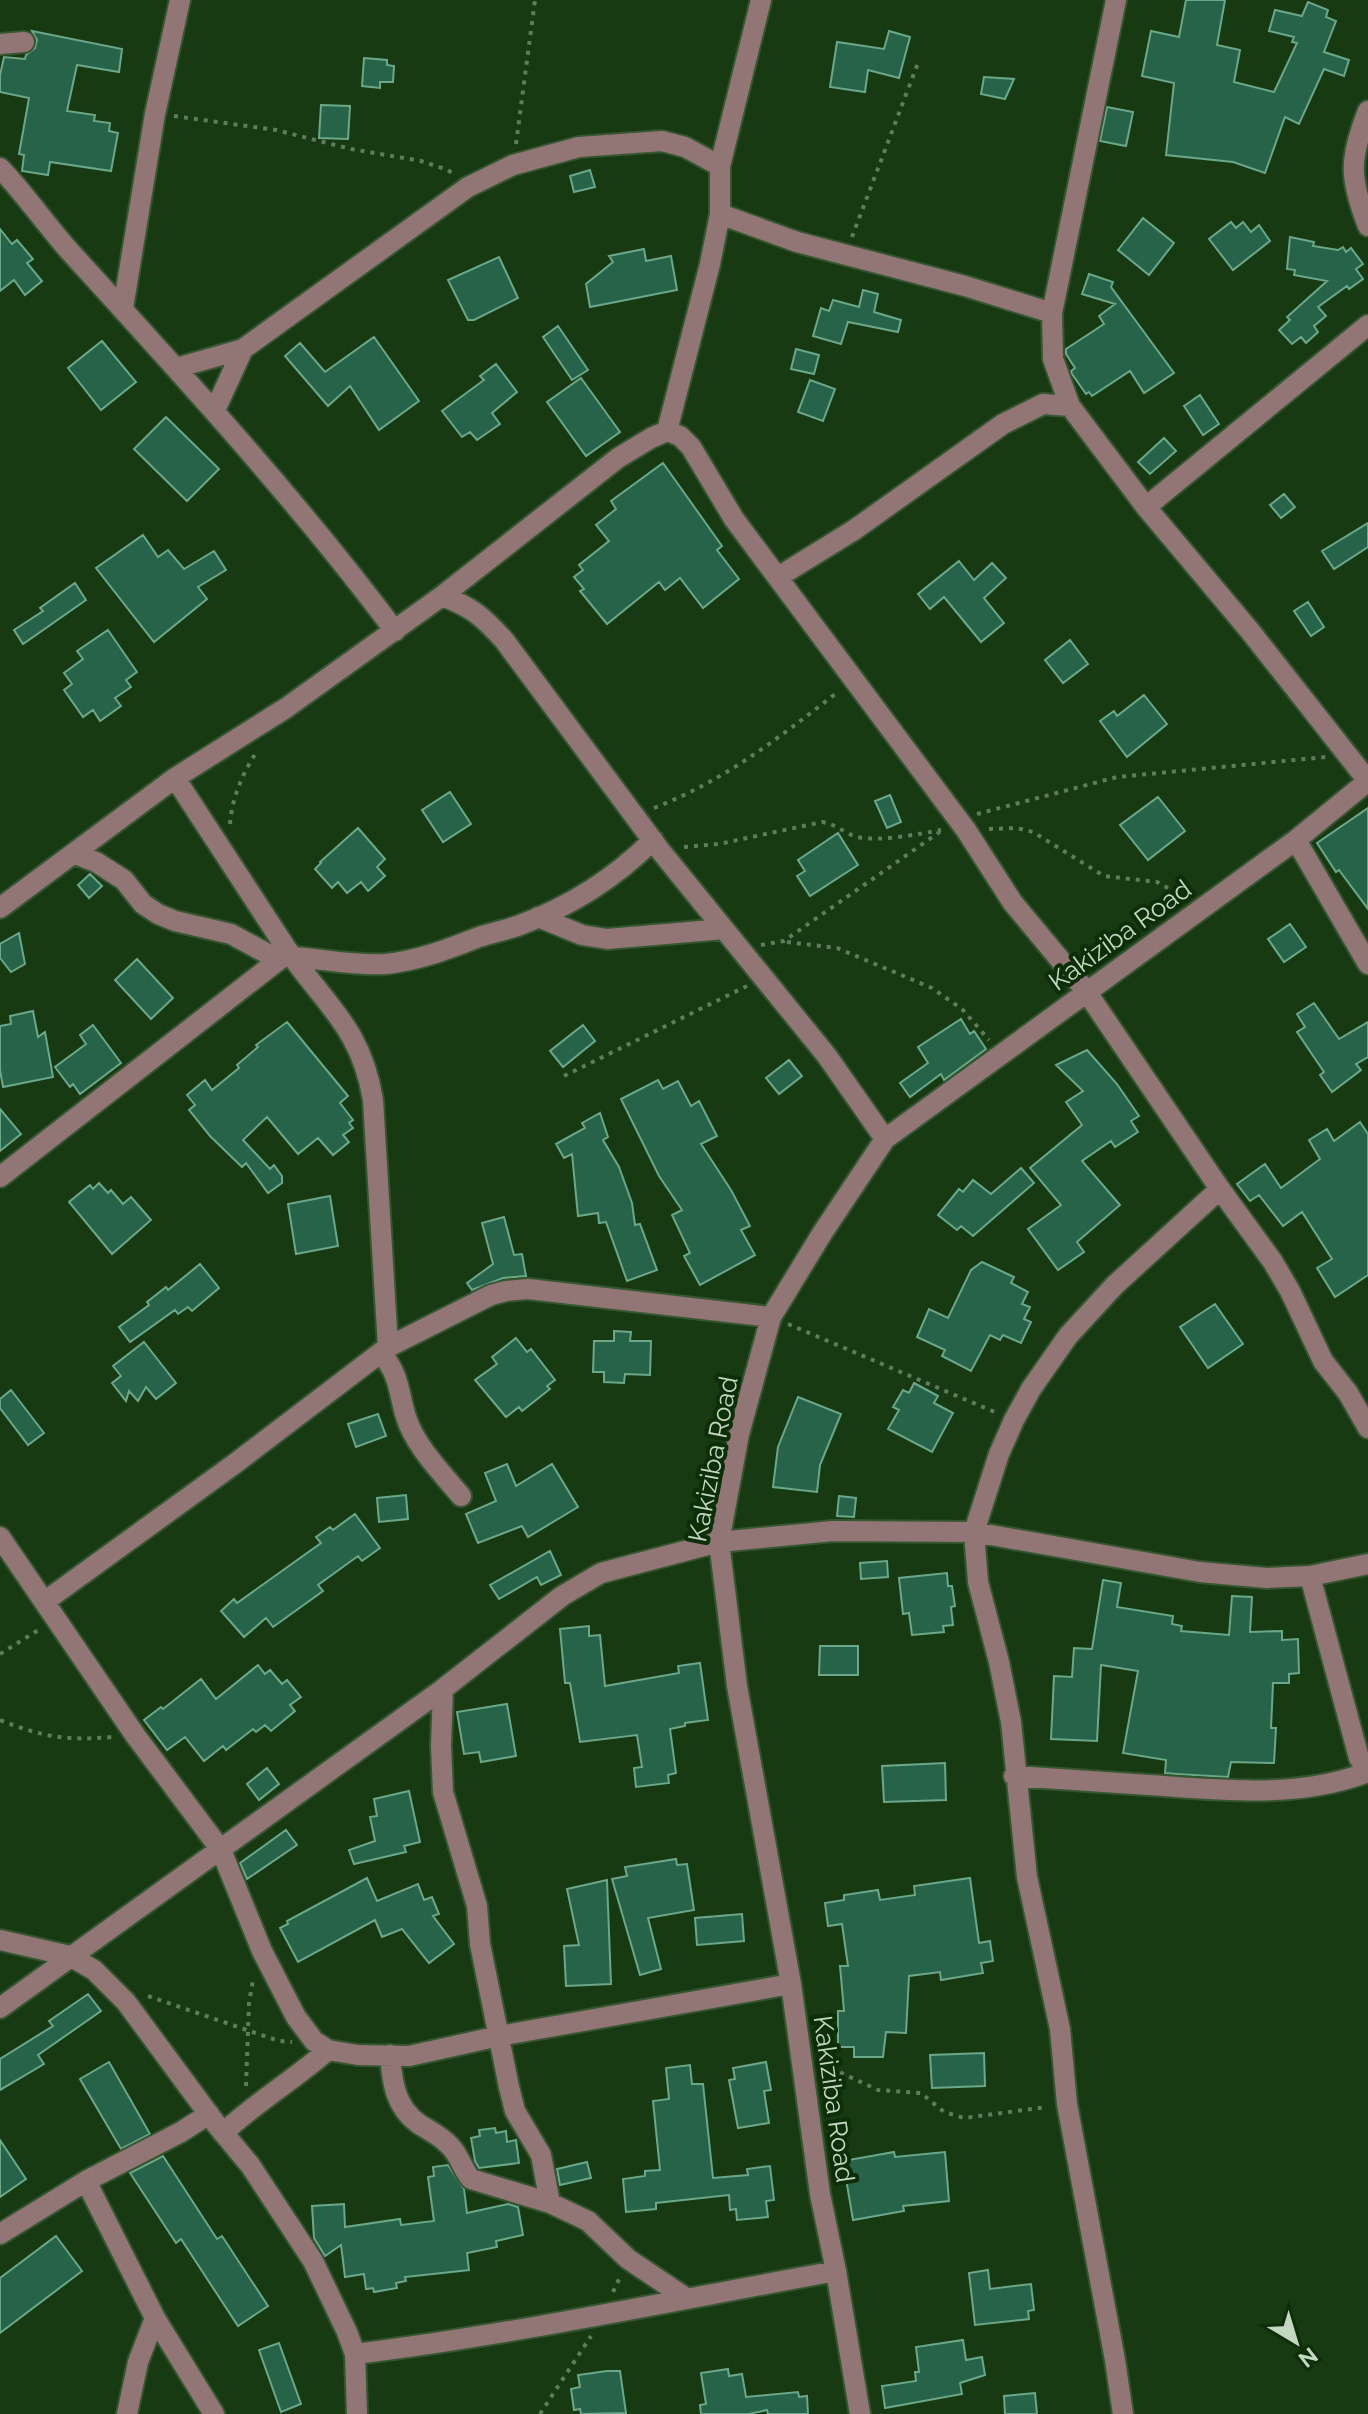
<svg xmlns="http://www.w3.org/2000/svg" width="1368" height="2414" viewBox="0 0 1368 2414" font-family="Raleway,sans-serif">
<rect width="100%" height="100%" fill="#173a13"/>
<path fill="#276348" stroke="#6ba789" stroke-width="2" d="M1186 0H1225L1217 45 1240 50 1234 82 1274 92 1297 43 1292 42 1294 37 1269 31 1275 10 1302 16 1308 2 1328 10 1326 17 1336 21 1324 52 1349 60 1344 76 1324 69 1299 124 1285 117 1265 173 1233 162 1166 155 1174 83 1142 76 1151 31 1179 37Z
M32 31 122 49 119 72 77 65 67 111 95 115 94 121 110 123 109 131 118 133 111 171 50 162 48 175 22 171 24 155 19 154 29 98 0 92V75L4 57 25 59 26 55 35 48 37 40Z
M889 31 910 37 899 78 868 70 865 92 830 87 837 42 884 49Z
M364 58 387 60V65L394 66 393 82H380V88L362 86Z
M984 77 1014 79 1005 99 981 94Z
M321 105 350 106 348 139 319 138Z
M1107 107 1133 112 1126 146 1100 141Z
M590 170 595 187 574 192 570 176Z
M1143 218 1174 243 1149 275 1118 250Z
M1231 222 1236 228 1243 222 1251 232 1259 225 1270 241 1233 270 1209 239Z
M0 229 12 244 17 240 33 259 27 263 42 281 25 295 14 280 0 291Z
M1290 237 1314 242 1313 246 1338 250 1343 247 1346 252 1351 248 1363 264 1356 269 1363 279 1349 289 1347 286 1318 307 1326 316 1314 326 1318 332 1306 343 1301 337 1292 344 1279 330 1290 320 1287 317 1327 281 1294 275 1295 270 1287 269Z
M644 249 646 261 671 256 677 290 590 307 586 284 613 262 609 256Z
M499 257 518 298 474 320H468L448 280Z
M1089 274 1113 282 1111 287 1174 373 1144 393 1130 371 1092 396 1089 392 1086 394 1072 374 1071 371 1075 368 1066 354V349L1104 324 1099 316 1115 304 1082 294Z
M863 290 878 294 874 312 901 320 898 332 848 322 841 344 813 336 821 308 829 311 833 300 859 307Z
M558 326 588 370 572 380 543 337Z
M374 337 419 401 379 430 350 386 328 406 285 356 300 343 325 372Z
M102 341 136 382 101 410 68 368Z
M796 349 819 355 814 374 791 369Z
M496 364 517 392 492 413 500 424 477 440 470 432 462 437 442 411 484 380 480 376Z
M581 378 620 432 586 456 547 402Z
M810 380 835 389 823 421 798 412Z
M1200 395 1219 424 1203 435 1184 406Z
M166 417 219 469 187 501 134 449Z
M1164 438 1176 451 1150 474 1138 462Z
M663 463 722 546 717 550 739 579 703 608 680 578 665 590 659 582 607 624 580 591 584 589 574 577 583 570 579 565 609 541 596 525 616 509 611 501Z
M1284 494 1295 507 1281 518 1270 505Z
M1368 523V547L1334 569 1322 551Z
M143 535 158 557 168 550 184 569 214 551 226 570 198 587 207 599 154 642 96 568Z
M959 561 974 580 992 563 1006 578 984 598 1004 623 981 642 944 597 930 609 918 594Z
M75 583 86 600 23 644 14 630 43 611 40 608Z
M1308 602 1324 627 1311 636 1294 611Z
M108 630 137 672 126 680 131 687 115 698 121 706 100 721 93 710 83 717 64 690 72 684 64 673 83 659 77 651Z
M1070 640 1088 664 1063 683 1045 660Z
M1144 695 1167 724 1127 757 1100 721 1114 711 1117 716Z
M450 792 471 824 443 842 422 810Z
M890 795 901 822 887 828 875 801Z
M1158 797 1185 831 1148 860 1120 825Z
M1368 808V909L1339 870 1336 872 1317 843Z
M358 828 385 859 377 867 385 876 368 891 361 882 347 893 338 882 332 888 315 869 321 863 320 862Z
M838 833 858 865 810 896 797 876 805 871 798 860Z
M90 874 102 886 89 898 78 885Z
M1290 924 1306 947 1284 962 1268 939Z
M19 933 25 964 11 972 0 958V944Z
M137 959 173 998 151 1019 115 980Z
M1314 1003 1339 1039 1368 1022V1057L1356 1064 1361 1070 1332 1092 1320 1075 1324 1072 1297 1032 1305 1027 1297 1014Z
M33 1011 38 1037 45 1032 53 1077 3 1087 0 1070V1026L11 1024 10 1016Z
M961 1019 970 1034 974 1031 986 1049 944 1080 941 1074 910 1097 900 1083 928 1063 918 1047Z
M287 1022 348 1096 340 1103 353 1120 349 1123 353 1128 343 1135 349 1142 333 1155 318 1138 298 1154 267 1117 243 1140 270 1169 274 1165 282 1176V1183L268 1193 246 1163 242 1167 210 1136 189 1110 195 1105 187 1095 205 1080 212 1090 239 1068 237 1065 258 1047 256 1045Z
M93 1025 121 1063 80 1094 73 1084 70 1087 55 1067 86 1044 80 1035Z
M583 1025 595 1041 563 1067 550 1051Z
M1087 1050 1117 1084 1139 1116 1131 1121 1138 1132 1115 1147 1111 1141 1082 1161 1120 1205 1077 1242 1084 1252 1058 1270 1028 1229 1061 1205 1030 1168 1082 1125 1066 1102 1083 1091 1056 1065Z
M789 1060 802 1076 779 1094 766 1078Z
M658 1080 663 1089 678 1081 691 1106 699 1101 717 1136 701 1144 731 1190 750 1226 741 1230 755 1255 700 1285 684 1256 690 1253 672 1215 682 1210 659 1176 621 1099Z
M0 1109 21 1134 0 1151Z
M600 1113 608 1137 603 1140 619 1167 632 1203 635 1225 640 1224 657 1270 627 1281 606 1222 599 1223 598 1213 578 1216 572 1154 564 1158 556 1144 585 1128 582 1123Z
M1360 1122 1368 1134V1275L1335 1297 1317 1268 1332 1259 1302 1212 1283 1226 1259 1195 1250 1201 1237 1184 1265 1164 1281 1188 1320 1159 1309 1140 1327 1129 1334 1141Z
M1021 1168 1034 1183 973 1236 961 1226 957 1230 938 1215 959 1189 963 1192 973 1180 991 1194Z
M99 1183 108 1193 111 1190 123 1204 131 1197 151 1220 112 1254 69 1202 90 1185 93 1189Z
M330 1196 338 1246 296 1254 288 1204Z
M504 1217 514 1255 522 1254 526 1276 503 1278 472 1290 467 1283 493 1264 482 1223Z
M982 1262 1014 1277 1011 1283 1028 1292 1022 1304 1030 1307 1024 1319 1031 1322 1021 1343 1003 1335 1000 1340 990 1335 971 1371 942 1356 945 1350 917 1337 929 1309 948 1318 971 1270Z
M200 1264 219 1288 192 1311 188 1307 178 1314 175 1310 130 1342 119 1327 149 1305 147 1302 166 1287 168 1290Z
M1215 1304 1243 1344 1208 1368 1180 1327Z
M614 1331 631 1332 630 1341H651L650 1375 625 1374 624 1383 604 1382V1372H593L594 1341H614Z
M516 1338 527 1352 531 1349 555 1380 547 1386 550 1389 522 1411 519 1407 506 1417 475 1380 497 1364 492 1357Z
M144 1342 176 1383 156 1399 146 1387 138 1401 129 1391 126 1401 112 1383 121 1376 113 1366Z
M914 1383 938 1396 934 1403 953 1413 932 1452 888 1429 899 1410 893 1407 903 1390 909 1393Z
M11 1390 44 1433 28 1445 0 1408V1399Z
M798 1397 841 1414 820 1465 817 1492 773 1487 778 1447Z
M378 1414 386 1436 356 1447 348 1424Z
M507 1464 516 1486 552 1464 578 1507 528 1537 522 1526 478 1543 466 1514 496 1501 485 1473Z
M406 1495 408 1519 379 1522 377 1498Z
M839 1496 856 1498 854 1517 837 1516Z
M355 1514 380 1548 362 1561 358 1556 318 1585 323 1591 273 1627 266 1618 244 1637 221 1611 234 1599 237 1603 321 1543 316 1537 330 1527 333 1530Z
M550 1551 561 1575 541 1585 537 1577 499 1599 490 1585Z
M887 1561 888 1577 861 1579 860 1563Z
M947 1573 948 1586H952L955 1606 951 1607 953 1625 943 1626 944 1632 912 1635 909 1613 903 1614 899 1578Z
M1103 1580 1121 1583 1117 1607 1173 1616 1172 1624 1182 1626 1181 1631 1229 1635 1232 1596 1252 1597 1250 1632 1282 1631V1640L1298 1639 1299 1673 1289 1674V1683H1273L1271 1728H1276L1274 1763 1231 1762 1228 1777 1177 1774 1165 1773 1166 1760 1123 1753 1138 1671 1101 1665 1097 1741 1051 1739 1054 1676 1072 1677 1074 1648 1092 1649Z
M589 1626V1636L600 1635 605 1686 679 1673 678 1666 700 1663 708 1720 685 1723V1726L670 1729 676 1773 668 1775 669 1783 636 1787 634 1768 642 1767 637 1735 580 1742 570 1683H565L560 1629Z
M820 1646H858V1675H819Z
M258 1665 265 1674 270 1670 282 1684 287 1680 301 1697 290 1705 295 1711 271 1731 265 1725 256 1732 253 1729 226 1750 223 1746 204 1761 185 1737 167 1750 144 1720 161 1707 163 1709 201 1679 216 1699Z
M507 1704 516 1756 481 1762 479 1752 464 1754 457 1712Z
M945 1763 946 1800 884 1802 882 1766Z
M267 1768 279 1784 259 1800 247 1784Z
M409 1791 420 1842 404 1846 406 1852 354 1864 349 1850 375 1841 370 1817 377 1816 374 1799Z
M286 1830 297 1845 247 1879 240 1863Z
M676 1859 677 1865 687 1864 694 1910 648 1918 661 1969 640 1975 612 1879 627 1876 625 1867Z
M367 1878 377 1901 418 1884 424 1900 432 1897 439 1914 433 1916 454 1944 429 1963 402 1929 382 1937 375 1920 298 1962 280 1928 288 1924 287 1921Z
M970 1878 979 1943 990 1941 993 1961 981 1963 983 1973 941 1980 940 1972 909 1976 906 2033 886 2032 883 2057H854V2047H838V2011H844L840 1966H848L842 1924 828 1926 825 1903 844 1900V1895L878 1890 880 1900 915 1895 914 1886Z
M607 1880 611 1984 566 1986 564 1946 579 1945 567 1889Z
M742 1914 744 1941 697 1945 695 1918Z
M88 1994 101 2011 38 2055 44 2064 0 2090V2059L53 2026 49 2021Z
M984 2053 985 2086 932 2088 930 2055Z
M109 2062 150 2134 121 2149 80 2079Z
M766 2062 771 2090 764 2091 769 2123 738 2128 729 2080 735 2079 733 2068Z
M690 2065 692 2084H703L713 2178 748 2175 747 2169 770 2166 774 2200 766 2201 768 2217 737 2220 736 2209 730 2210 729 2195 656 2203V2209L626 2212 623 2179 645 2176V2171L660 2170 653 2101 669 2099 666 2068Z
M495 2128 496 2133 506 2131 507 2142 516 2140 519 2163 479 2168 475 2161 471 2138 480 2136 479 2130Z
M0 2140 26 2179 0 2197Z
M894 2152 895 2157 945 2152 949 2201 903 2206 904 2211 853 2220 843 2161Z
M163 2156 217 2239 222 2236 268 2306 238 2326 181 2239 176 2243 130 2173Z
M587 2162 591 2178 560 2185 557 2169Z
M448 2165 464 2189 467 2213 508 2204 518 2207 523 2235 496 2241 497 2247 467 2253 469 2270 405 2277 406 2281 396 2283 397 2288 374 2292 373 2288 366 2289 364 2274 345 2277 341 2245 325 2256 314 2238 312 2206 344 2204 345 2227 400 2219 401 2225 434 2221 428 2177 434 2176 433 2167Z
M56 2236 82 2271 0 2333V2278Z
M988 2270 990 2289 1031 2284 1034 2310 1028 2311 1029 2319 975 2325 969 2273Z
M963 2340 966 2360 982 2357 985 2375 960 2383 962 2394 885 2408 882 2386 916 2381 915 2372H919L916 2347Z
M279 2343 301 2404 281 2412 259 2350Z
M728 2369 729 2376 742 2374 746 2397 798 2392 799 2397 807 2396 808 2414H768L767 2410 749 2414H701L700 2405 706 2404 701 2373Z
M607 2371H620L626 2413 581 2414 580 2409 574 2410 571 2389 580 2387 578 2375Z
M1035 2393 1037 2414H1005L1004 2396Z"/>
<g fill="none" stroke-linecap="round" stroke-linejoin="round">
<defs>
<path id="minor" d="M1116 0 1052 313 1053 359 1070 406 1146 507 1250 631 1368 781
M0 44 24 42
M1368 111C1349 159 1349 178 1368 226
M0 168C27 196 48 228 74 256 185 378 296 499 395 631
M720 214 797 242 965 286 1052 313
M123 308 155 114 180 0
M176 368 243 349
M215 410 243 349 468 187 513 165 579 147 662 141 685 147 720 166
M667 431 710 264 720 214V166L761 0
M1146 507 1368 325
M778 577 854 530 1003 424 1043 404 1070 406
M442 596C472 607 483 617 504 640L659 849 827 1056 885 1139
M175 778C212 834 249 891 286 948 325 1005 361 1027 373 1100L388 1347
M1296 840 1368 964
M75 854 96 862 124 880 143 904 158 914 175 921 231 934 279 960
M0 908 175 778 286 708 442 596 618 458 651 438 667 431 680 436 691 447 734 519 966 830 1013 903 1086 991 1220 1189 1273 1262 1290 1291 1323 1361 1348 1393 1368 1428
M538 917 582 935 607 939 724 929
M294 957C324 959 354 966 385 964 418 961 448 949 479 937 492 933 506 930 520 925 571 906 614 879 653 840
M0 1177 289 952
M381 1352C401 1379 397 1387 406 1417 415 1446 442 1473 461 1496
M0 1537 135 1735 221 1850 262 1951 296 2017 314 2041 328 2050 358 2055 409 2056 499 2036 791 1984
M1310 1576 1359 1758 1368 1770
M44 1602 233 1465 388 1347 491 1295 506 1291 528 1289 771 1317
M443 1689 441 1746 443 1792 477 1906 480 1944 509 2087 515 2111 541 2155 550 2203
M1014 1776C1059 1779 1104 1782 1149 1785 1222 1790 1298 1799 1368 1772
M0 1940 70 1956 94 1970 126 2002 216 2124 250 2165 313 2261 347 2332 355 2354 357 2414
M0 2008 443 1689 562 1596 601 1573 719 1542 833 1531 974 1532 1200 1572 1267 1578 1310 1576 1368 1564
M390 2055C392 2082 395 2107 419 2124 430 2131 441 2136 450 2146 460 2156 462 2169 471 2179L550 2203 588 2221 628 2259 686 2298
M223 2133C256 2102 294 2080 328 2050
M86 2181 155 2318 214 2414
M0 2234 86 2181 181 2132 209 2114
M355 2354C516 2334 676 2300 836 2271
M127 2414 138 2362 155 2318
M860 2414 836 2271 820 2194 791 1984 737 1686 719 1542 739 1434 771 1317 823 1232 885 1139 1296 840 1368 781
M1123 2414 1115 2360 1067 2104 1060 2029 1027 1877 1011 1722 999 1662 978 1582 974 1532 999 1454 1014 1420 1031 1389 1068 1336 1115 1285 1220 1189"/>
</defs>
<use href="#minor" stroke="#365632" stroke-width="24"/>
<path stroke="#607c5c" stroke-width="4" stroke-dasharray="4 6" stroke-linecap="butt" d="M174 116 276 130 351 149 421 161 448 170 454 175
M516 144 535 0
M852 237 918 63
M654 808C726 780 778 738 838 692
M977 814 1117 777 1326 757
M230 824C232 797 243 773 257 751
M989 829 1017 828 1033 832 1104 876 1157 882 1186 898
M684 847 719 844 822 822C836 824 844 833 857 837 879 842 919 834 941 830
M787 942 837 948 932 988 962 1009 989 1040
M761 945 784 941 941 831
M564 1076 747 986
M788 1324 997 1413
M0 1654 40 1629
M0 1720C43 1737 66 1741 112 1737
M148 1996 279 2041 292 2042
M822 2064 878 2090 921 2093 944 2112 964 2118 1047 2107
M246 2086 249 2003 253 1980
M613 2292 621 2275
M540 2414 591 2336"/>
<use href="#minor" stroke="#927675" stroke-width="20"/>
</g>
<g text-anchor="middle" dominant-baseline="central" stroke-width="8" stroke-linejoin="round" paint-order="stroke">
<g font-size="26" fill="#c4d8c1" stroke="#0c2f08">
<text transform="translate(1120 935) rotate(-36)">Kakiziba Road</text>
<text transform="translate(713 1459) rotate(-79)">Kakiziba Road</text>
<text transform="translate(834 2099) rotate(82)">Kakiziba Road</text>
</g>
</g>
<g transform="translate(1296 2342) rotate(142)" stroke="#0c2f08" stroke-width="6" paint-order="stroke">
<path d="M0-6L14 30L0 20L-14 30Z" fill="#c4d8c1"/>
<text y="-12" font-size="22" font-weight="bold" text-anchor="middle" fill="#c4d8c1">N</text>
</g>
</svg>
